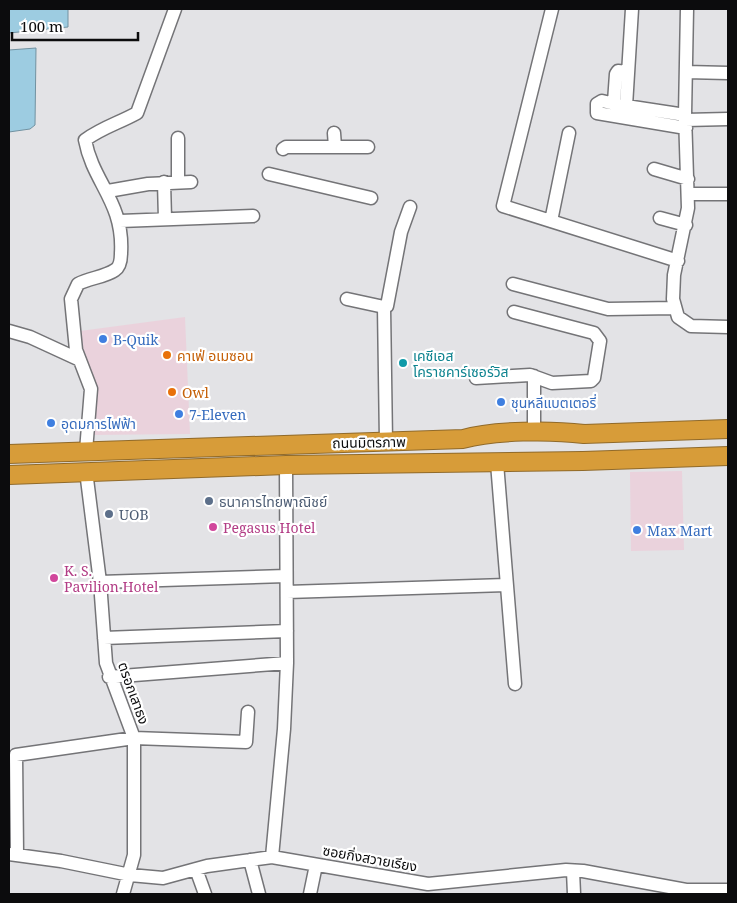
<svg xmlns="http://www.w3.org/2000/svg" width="737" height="903" viewBox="0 0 737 903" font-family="'Noto Serif','Noto Sans Thai',serif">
<rect width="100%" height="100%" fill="#e3e3e6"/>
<path fill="#ead2dc" d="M185 317 190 434 91 435 80 331Z
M682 471 684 550 631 551 630 472Z"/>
<path fill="#9dcce1" stroke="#7292a1" d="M9 9H68V27L9 33Z
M36 48 35 125 30 129 9 132V50Z"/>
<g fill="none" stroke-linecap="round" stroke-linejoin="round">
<defs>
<path id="minor" d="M552 9 503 206 678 261
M632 9 626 106 685 115
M687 9 685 115 688 208 674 275 673 299 678 317 691 326 728 327
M686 72 728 73
M615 104 602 101 597 104V113L686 128
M620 107 614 102 616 74 618 71 628 72
M685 120 728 119
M334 133 335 147
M178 138V182
M283 149 286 147H368
M654 169 688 179
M269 174 371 198
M164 182 165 219
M108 191 148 184 191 182
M688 194H728
M660 218 686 225
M120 221 253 216
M551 221 569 133
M513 284 608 309 675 308
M347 299 384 307
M9 331 30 337 80 360
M534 376V433
M476 378 530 375 552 383 591 381 594 378 600 341 594 333 514 312
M386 442 384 307 387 306 401 232 410 207
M86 451 91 389 76 350 71 299 78 284C89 278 105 277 115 270 120 267 121 259 121 253 124 202 93 183 85 140 103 127 119 123 137 113L175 9
M497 463 515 684
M86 471 100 582 106 663 134 738V855L123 894
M100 582 286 576
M287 592 506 585
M104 638 287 631
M109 677 287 663
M17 853 16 755 134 738 246 742 248 712
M9 854 61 861 130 875 163 878 207 866 272 857 428 884 566 870 583 871 686 890H728
M272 857 284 729 287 663 286 465
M250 860 259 894
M196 869 205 894
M573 871 574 894
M310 894 316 865"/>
<path id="highway" d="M9 454 463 439C493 430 552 430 584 434L728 429
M9 475 286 465 583 461 728 456"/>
</defs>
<use href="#minor" stroke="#747477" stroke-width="15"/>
<use href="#highway" stroke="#906a2a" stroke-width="20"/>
<use href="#minor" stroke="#fff" stroke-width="12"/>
<use href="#highway" stroke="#d79c39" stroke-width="18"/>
</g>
<g fill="#3f7fe0" stroke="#fff" stroke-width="2">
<circle cx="103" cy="339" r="5"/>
<circle cx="501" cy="402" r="5"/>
<circle cx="179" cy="414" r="5"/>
<circle cx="51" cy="423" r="5"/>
<circle cx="637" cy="530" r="5"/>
</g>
<g fill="#e8710a" stroke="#fff" stroke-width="2">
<circle cx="167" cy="355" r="5"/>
<circle cx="172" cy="392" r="5"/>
</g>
<circle fill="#0f9aa8" stroke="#fff" stroke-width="2" cx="403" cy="363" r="5"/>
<g fill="#5c6f8a" stroke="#fff" stroke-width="2">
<circle cx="209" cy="501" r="5"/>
<circle cx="109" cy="514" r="5"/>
</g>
<g fill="#d1479c" stroke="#fff" stroke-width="2">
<circle cx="213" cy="527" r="5"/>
<circle cx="54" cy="578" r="5"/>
</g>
<g text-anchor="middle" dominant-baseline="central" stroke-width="4.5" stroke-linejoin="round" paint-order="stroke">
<g font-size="14" fill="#366cbe" stroke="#fff" text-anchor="start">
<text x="113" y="339">B-Quik</text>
<text x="511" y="402">ชุนหลีแบตเตอรี่</text>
<text x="189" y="414">7-Eleven</text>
<text x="61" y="423">อุดมการไฟฟ้า</text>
<text x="647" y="530">Max Mart</text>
</g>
<g font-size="14" fill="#c56008" stroke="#fff" text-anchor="start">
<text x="177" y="355">คาเฟ่ อเมซอน</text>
<text x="182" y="392">Owl</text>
</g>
<g font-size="14" fill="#0d838f" stroke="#fff" text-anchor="start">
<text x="413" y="355">เคซีเอส<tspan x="413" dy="16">โคราชคาร์เซอร์วิส</tspan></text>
</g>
<g font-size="14" fill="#0c0c0d" stroke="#fff">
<text transform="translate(369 442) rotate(-1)">ถนนมิตรภาพ</text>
<text transform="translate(134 693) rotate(70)">ตรอกเสาธง</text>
<text transform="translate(370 858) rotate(10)">ซอยกิ่งสวายเรียง</text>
</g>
<g font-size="14" fill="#4e5e75" stroke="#fff" text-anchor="start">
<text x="219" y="501">ธนาคารไทยพาณิชย์</text>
<text x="119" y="514">UOB</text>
</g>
<g font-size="14" fill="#b23c85" stroke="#fff" text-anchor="start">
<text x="223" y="527">Pegasus Hotel</text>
<text x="64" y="570">K. S.<tspan x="64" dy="16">Pavilion Hotel</tspan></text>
</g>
</g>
<rect width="737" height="903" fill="none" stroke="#0c0c0d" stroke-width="20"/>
<path d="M12 32v8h126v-8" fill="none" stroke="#0c0c0d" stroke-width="2.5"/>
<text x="20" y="32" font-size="15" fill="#0c0c0d" stroke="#ffffff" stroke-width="4" paint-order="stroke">100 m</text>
</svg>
